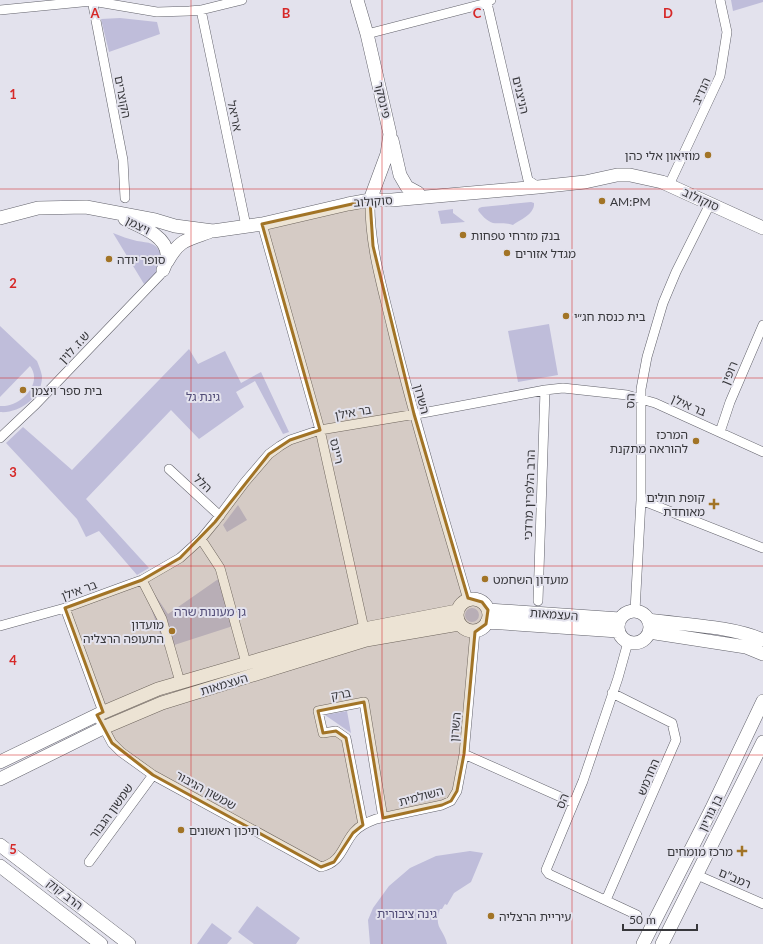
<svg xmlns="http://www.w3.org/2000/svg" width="763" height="944" viewBox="0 0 763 944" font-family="Lato,'Noto Sans Hebrew',sans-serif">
<rect width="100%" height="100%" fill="#e3e2ed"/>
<path fill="#bfbdda" d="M731 0H763V2L733 11Z
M120 18 157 22 160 34 109 52 101 19Z
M531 202 534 203C535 214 520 220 513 225 505 222 498 224 493 223 488 222 480 214 478 210L479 208 482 207Z
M453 209V213L465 222 441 224 438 211Z
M113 233C121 236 128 239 137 241 142 242 148 242 152 244 167 251 162 271 152 279 150 281 147 282 144 284Z
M549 324 558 375 518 382 508 331Z
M0 326 37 361C39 366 41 371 42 376 43 397 18 414 0 412V406C19 408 44 384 30 366L0 397Z
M189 349 198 364 225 351 241 383 261 372 289 432 283 434 255 381 236 392 244 407 199 439 171 410 86 499 149 568 137 575 99 531 86 537 77 519 6 443 23 427 72 470Z
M238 505 247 520 227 532 223 525Z
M224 575 233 626 165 648 144 588 149 586 168 614Z
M465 615a7 7 0 1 1 14 0a7 7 0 1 1-14 0Z
M347 711 351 733 325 715Z
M470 851 483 853 471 882 454 893 447 905 445 904 442 909H440C433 928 444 929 447 944H370L368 920 373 908 389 886 410 868 436 856Z
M257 906 300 938 296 944H254L238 932Z
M212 923 232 938 227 944H197Z"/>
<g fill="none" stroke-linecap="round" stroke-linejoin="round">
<defs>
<path id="street" d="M92 0 123 160 125 198
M487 3 528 180 538 187
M0 10 92 1 157 12 189 11 201 10 242 0
M201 10 246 226
M367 34 487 3 491 0
M669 185 720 76 727 32 720 0
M370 200C369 244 382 286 392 328 414 420 442 510 468 600
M262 224 320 430 365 633
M720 432 730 402 763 325
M0 438 36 404 160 275 163 270
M169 469 220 516
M641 500 763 548
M201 539 220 568 246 663
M142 580 162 619 180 682
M538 601 545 390
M65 608 103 712
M635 611 641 500V389L647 357 663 303 676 272 710 204
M0 626 65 608 128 585 142 580 180 558 201 539 215 522 245 482 269 454 280 446 290 440 320 430 428 412 545 390 563 388 627 395 655 403 763 452
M628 642 618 678 583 781 546 870 549 874 637 915
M97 715 112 743 121 752 153 775 321 867C342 862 342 846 354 832 360 825 368 822 376 819L442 805 451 801 457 791 464 754 574 803
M464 754 475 631
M363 825 346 738 336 731 323 733 318 711 364 702 383 818
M89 862 153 775
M697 875 763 904
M606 900 676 740 672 723 612 693"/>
<path id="secondary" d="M357 0 367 34 390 134 387 154 370 200
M392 140 400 175 407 187 418 193
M0 218 38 208 86 207 155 220 175 226 213 231 262 224 348 204 370 200H392L538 187 585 182 617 175H630L662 182 763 228
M125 219C139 226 166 235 167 254 168 260 165 265 163 270
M167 262C179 240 186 240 209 232
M457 615a16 16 0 1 1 32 0a16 16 0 1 1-32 0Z
M488 610 620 619
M618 627a16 16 0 1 1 32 0a16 16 0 1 1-32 0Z
M648 620C684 625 731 626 763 640
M487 622 618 631
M649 632 746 647 763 654
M0 762 97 715 158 689 364 629 457 611
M0 779 103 728 162 703 366 640 459 624
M0 845 129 944
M0 866 101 944
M643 944 711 810 763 701
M662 944 763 742"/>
</defs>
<use href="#street" stroke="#62626b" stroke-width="10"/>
<use href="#secondary" stroke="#62626b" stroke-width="14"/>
<use href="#street" stroke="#fff" stroke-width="9"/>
<use href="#secondary" stroke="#fff" stroke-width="13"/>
</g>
<path fill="#a27426" fill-opacity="0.2" stroke="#a27426" stroke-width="3" stroke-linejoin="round" d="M370 200 373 246 414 414 468 598 482 602 488 610 486 624 475 632 464 754 457 791 451 801 442 805 383 818 364 702 318 711 323 733 336 731 346 738 363 825 353 833 334 862 321 867 153 775 112 743 97 715 103 712 65 608 142 580 180 558 215 522 269 454 290 440 320 430 262 224Z"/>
<path fill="none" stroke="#d62828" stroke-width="1" stroke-opacity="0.55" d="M191 0V944M382 0V944M572 0V944M0 189H763M0 378H763M0 566H763M0 755H763"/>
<g fill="#a27426" stroke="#e3e2ed" stroke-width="1.5">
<circle cx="708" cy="155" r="4"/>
<circle cx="602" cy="201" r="4"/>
<circle cx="463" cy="235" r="4"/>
<circle cx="507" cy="253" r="4"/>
<circle cx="109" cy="259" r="4"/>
<circle cx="566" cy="316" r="4"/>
<circle cx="23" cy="390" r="4"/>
<circle cx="696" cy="441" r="4"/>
<path d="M712 498h4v4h4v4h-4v4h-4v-4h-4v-4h4z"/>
<circle cx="485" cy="579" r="4"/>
<circle cx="172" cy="631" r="4"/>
<circle cx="181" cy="830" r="4"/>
<path d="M740 845h4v4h4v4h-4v4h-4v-4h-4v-4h4z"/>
<circle cx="491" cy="916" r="4"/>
</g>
<g text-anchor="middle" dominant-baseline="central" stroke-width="4" stroke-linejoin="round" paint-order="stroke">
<g font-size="12" fill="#37373b" stroke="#e3e2ed">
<text transform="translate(701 91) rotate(-66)">הנדיב</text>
<text transform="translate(521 95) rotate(77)">הניצנים</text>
<text transform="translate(123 97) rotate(79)">הקוצרים</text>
<text transform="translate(383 100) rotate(77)">פינסקר</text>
<text transform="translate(235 116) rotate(78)">אריאל</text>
<text transform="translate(701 199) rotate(25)">סוקולוב</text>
<text transform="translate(373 201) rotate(-4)">סוקולוב</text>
<text transform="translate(138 225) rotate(27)">ויצמן</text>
<text transform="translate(74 347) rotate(-47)">ש.ז. לוין</text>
<text transform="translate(729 373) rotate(-67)">רופין</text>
<text transform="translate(422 399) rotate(75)">השרון</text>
<text transform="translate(630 401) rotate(-89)">הס</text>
<text transform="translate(689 405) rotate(24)">בר אילן</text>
<text transform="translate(353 412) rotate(-10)">בר אילן</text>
<text transform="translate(337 451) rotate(77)">ריינס</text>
<text transform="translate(203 483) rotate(43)">הלל</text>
<text transform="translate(529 495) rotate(-88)">הרב הלפרין מרדכי</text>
<text transform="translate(79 590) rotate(-20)">בר אילן</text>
<text transform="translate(554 614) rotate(4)">העצמאות</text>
<text transform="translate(224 684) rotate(-17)">העצמאות</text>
<text transform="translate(341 694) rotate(-11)">ברק</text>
<text transform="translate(455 727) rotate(-85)">השרון</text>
<text transform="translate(648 777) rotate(-67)">החרמש</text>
<text transform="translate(206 790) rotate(29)">שמשון הגיבור</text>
<text transform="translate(421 796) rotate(-15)">השולמית</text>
<text transform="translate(562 801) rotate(-68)">הס</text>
<text transform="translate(111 811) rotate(-54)">שמשון הגבור</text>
<text transform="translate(710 813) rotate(-64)">בן גוריון</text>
<text transform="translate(735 878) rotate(23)">רמב"ם</text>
<text transform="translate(65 894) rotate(38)">הרב קוק</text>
</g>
<g font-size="12" fill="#37373b" stroke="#e3e2ed" text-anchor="start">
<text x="700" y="155" text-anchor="end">מוזיאון אלי כהן</text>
<text x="610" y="201">AM:PM</text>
<text x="471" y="235">בנק מזרחי טפחות</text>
<text x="515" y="253">מגדל אזורים</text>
<text x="117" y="259">סופר יודה</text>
<text x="574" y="316">בית כנסת חג״י</text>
<text x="31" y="390">בית ספר ויצמן</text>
<text x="688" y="434" text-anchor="end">המרכז<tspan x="688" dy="14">להוראה מתקנת</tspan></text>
<text x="705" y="497" text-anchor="end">קופת חולים<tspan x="705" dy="14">מאוחדת</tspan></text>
<text x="493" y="579">מועדון השחמט</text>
<text x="164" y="624" text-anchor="end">מועדון<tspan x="164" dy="14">התעופה הרצליה</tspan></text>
<text x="189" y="830">תיכון ראשונים</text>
<text x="733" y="851" text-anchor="end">מרכז מומחים</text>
<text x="499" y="916">עיריית הרצליה</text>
</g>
<g font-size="12" fill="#504b76" stroke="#e3e2ed">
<text x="203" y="396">גינת גל</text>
<text x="210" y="611">גן מעונות שרה</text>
<text x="407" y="913">גינה ציבורית</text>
</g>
</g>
<g font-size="13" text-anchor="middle" font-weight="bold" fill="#d62828" stroke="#e3e2ed" stroke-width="4" stroke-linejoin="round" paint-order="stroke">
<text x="95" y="18">A</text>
<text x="286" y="18">B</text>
<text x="477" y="18">C</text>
<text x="668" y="18">D</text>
<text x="13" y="99">1</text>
<text x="13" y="288">2</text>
<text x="13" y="477">3</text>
<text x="13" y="665">4</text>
<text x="13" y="854">5</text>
</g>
<path d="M623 924v6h74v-6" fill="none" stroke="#37373b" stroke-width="2"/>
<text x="629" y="924" font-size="12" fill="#37373b" stroke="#e3e2ed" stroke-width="3" paint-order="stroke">50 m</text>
</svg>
